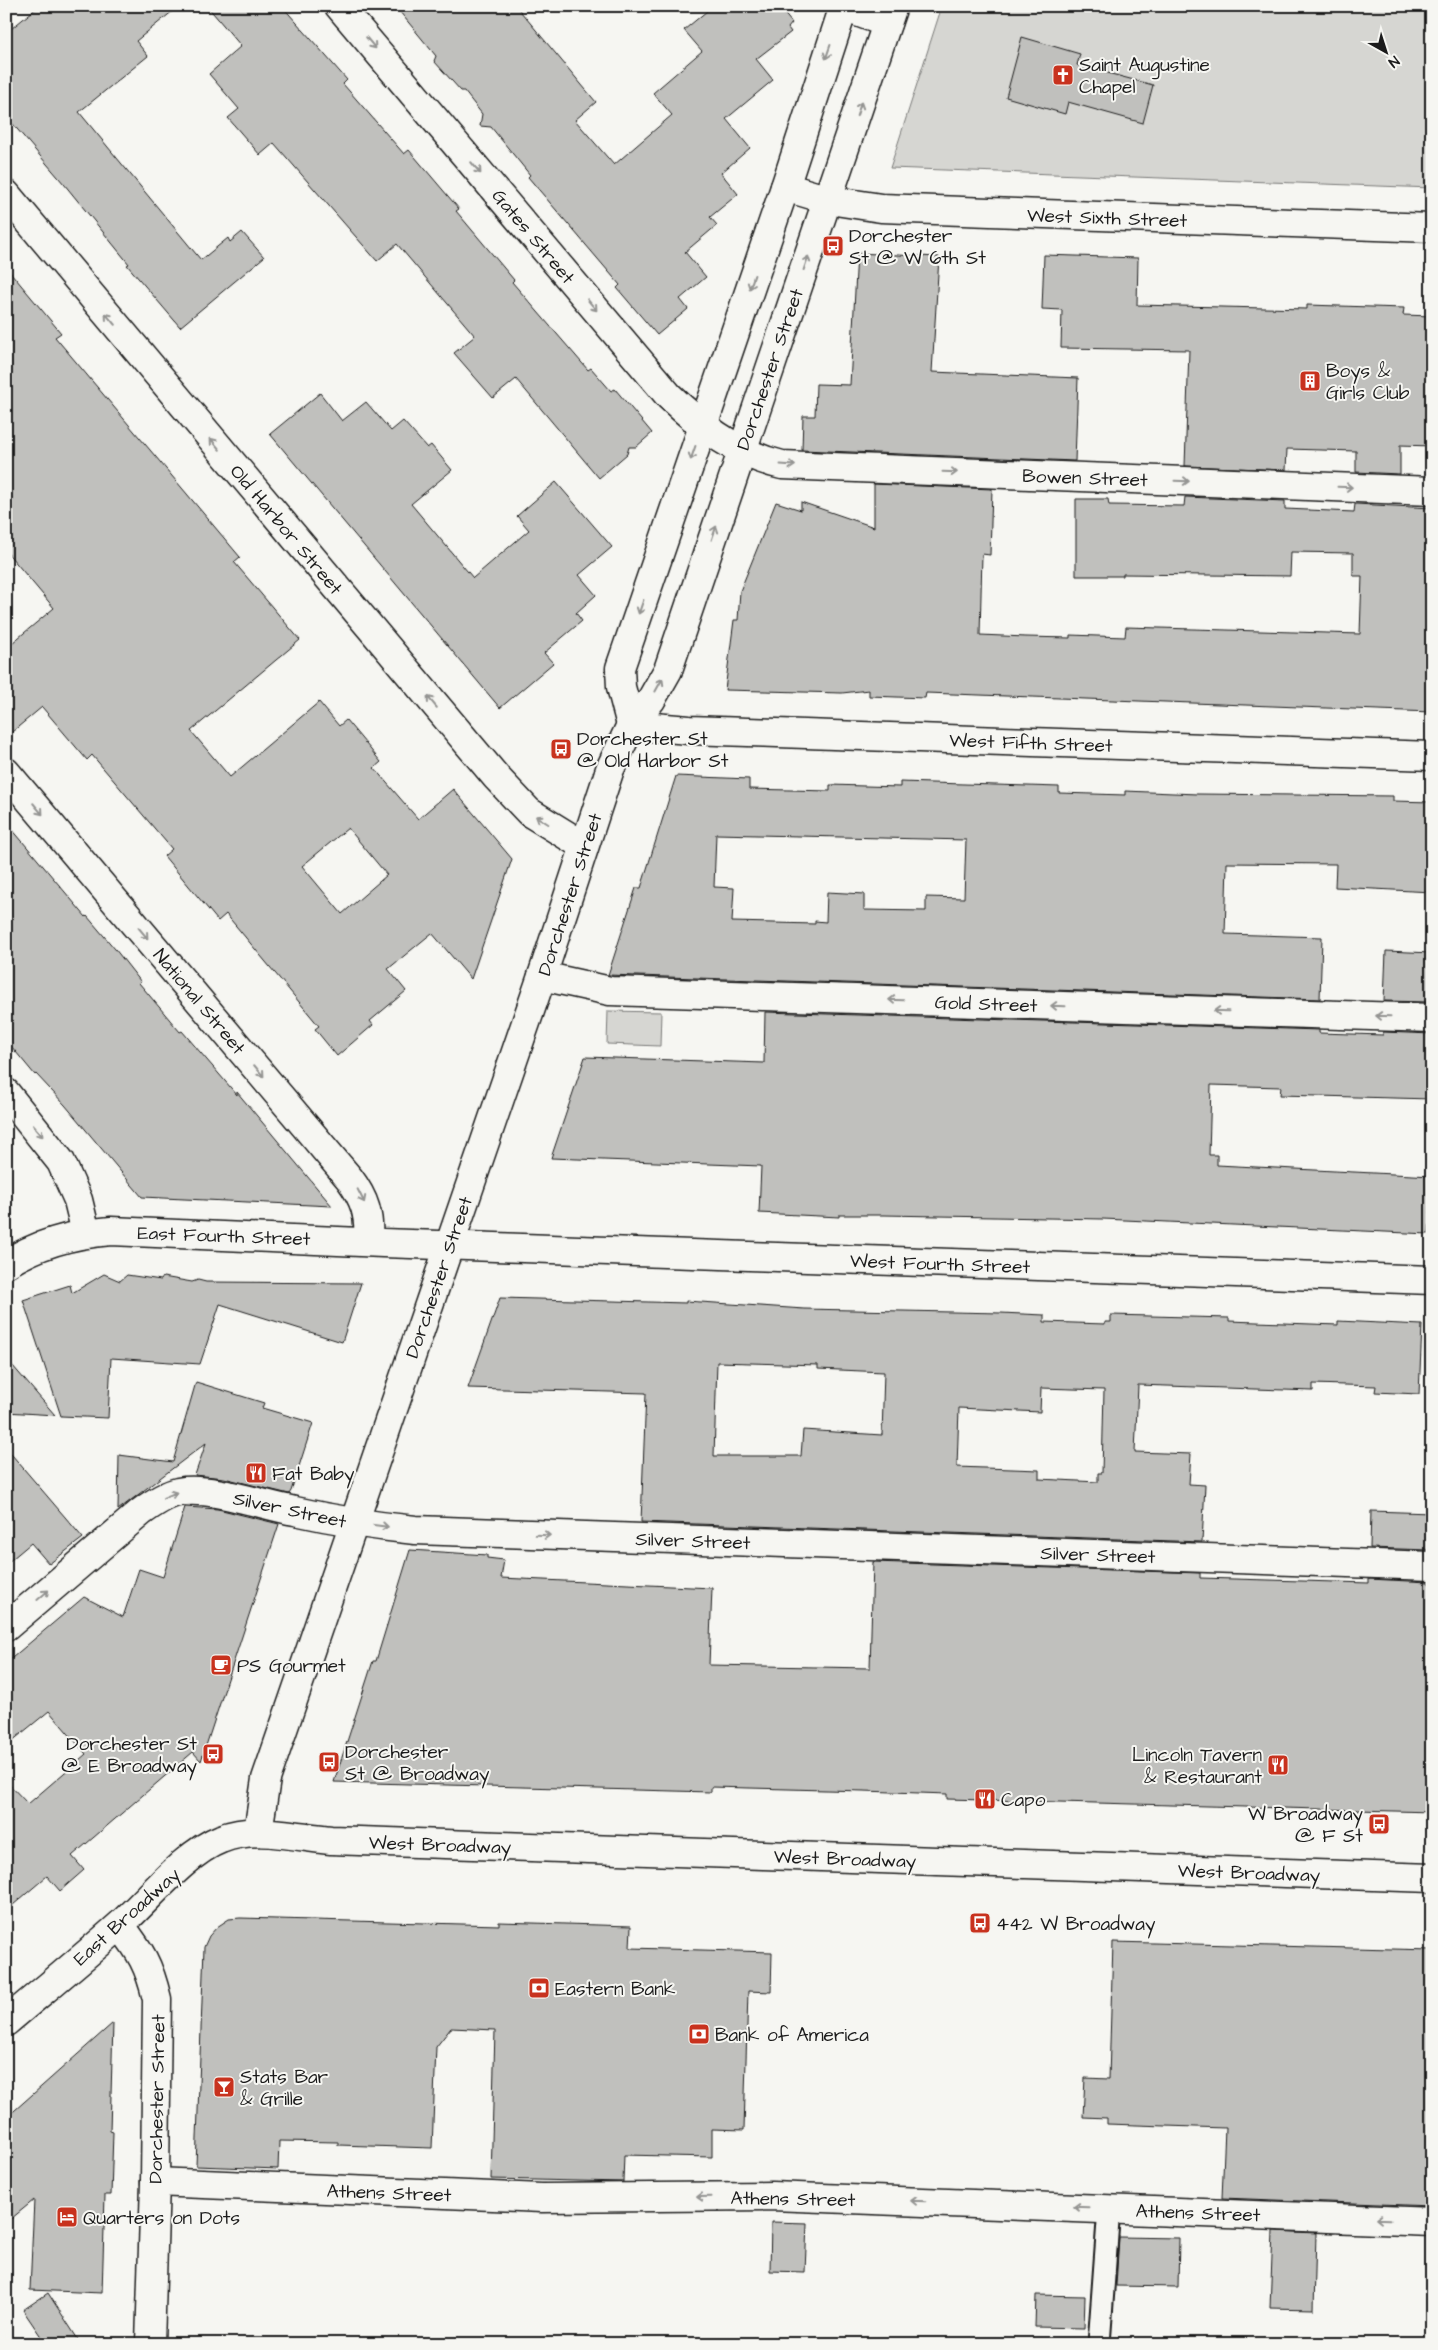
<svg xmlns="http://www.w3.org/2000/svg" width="1438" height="2350" font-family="'Architects Daughter',sans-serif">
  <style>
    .green { fill: #d6d6d2; stroke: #797977 }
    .building { fill: #c0c0bd; stroke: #1c1c1c; fill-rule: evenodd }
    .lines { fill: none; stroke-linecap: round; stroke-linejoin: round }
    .service-casing { stroke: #1c1c1c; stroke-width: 25 }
    .minor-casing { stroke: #1c1c1c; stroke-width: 31 }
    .tertiary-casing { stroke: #1c1c1c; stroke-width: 31 }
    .secondary-casing { stroke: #1c1c1c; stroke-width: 31 }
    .service { stroke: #f6f6f2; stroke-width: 21 }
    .minor { stroke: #f6f6f2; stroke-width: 28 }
    .tertiary { stroke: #f6f6f2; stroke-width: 28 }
    .secondary { stroke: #f6f6f2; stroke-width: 28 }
    .oneway { stroke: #949492 }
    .labels { text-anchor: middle; stroke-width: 4; stroke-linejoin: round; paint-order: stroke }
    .poi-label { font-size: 19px; fill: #1c1c1c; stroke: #f6f6f2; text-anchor: start }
    .street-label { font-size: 19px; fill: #1c1c1c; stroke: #f6f6f2 }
  </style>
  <rect width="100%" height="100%" fill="#f6f6f2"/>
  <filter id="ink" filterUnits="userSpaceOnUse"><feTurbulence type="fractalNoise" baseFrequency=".02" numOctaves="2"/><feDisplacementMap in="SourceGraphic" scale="10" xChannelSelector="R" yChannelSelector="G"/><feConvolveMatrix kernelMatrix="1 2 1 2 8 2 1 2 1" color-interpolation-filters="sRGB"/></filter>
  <g filter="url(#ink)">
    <!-- green -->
    <path class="green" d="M 942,6 L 1432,6 L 1432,188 L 890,168 Z
      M 608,1011 L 661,1012 L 660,1046 L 607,1044 Z"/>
    <!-- building -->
    <path class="building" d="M 39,6 L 179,6 L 136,41 L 148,56 L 79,112 L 201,260 L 228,238 L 230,242 L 242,232 L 264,257 L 180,327 L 127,265 L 129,264 L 64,184 L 6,116 L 6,33 Z
      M 207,6 L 282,6 L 347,80 L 343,84 L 404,154 L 409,150 L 459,209 L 456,211 L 514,280 L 512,282 L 588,370 L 591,368 L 611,391 L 615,389 L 652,433 L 636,447 L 629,447 L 627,454 L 599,478 L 516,379 L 493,398 L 454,353 L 475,336 L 397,244 L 377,261 L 274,143 L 260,155 L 228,118 L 239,109 L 209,74 L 241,46 Z
      M 395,6 L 516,6 L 596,102 L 575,120 L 614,165 L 672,115 L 653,93 L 702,51 L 684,30 L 713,6 L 778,6 L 792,23 L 788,28 L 791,32 L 756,59 L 773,80 L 726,119 L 750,148 L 721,173 L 738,194 L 710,217 L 717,225 L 685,252 L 706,277 L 680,299 L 688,309 L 657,335 L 617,288 L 620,285 L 528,177 L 530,175 L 491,127 L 480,126 L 482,114 L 464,91 L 461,91 L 434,61 L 436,56 Z
      M 1022,37 L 1080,54 L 1077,65 L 1153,85 L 1143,123 L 1068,102 L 1065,114 L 1006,97 Z
      M 857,253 L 939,257 L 932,372 L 1078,378 L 1075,461 L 802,450 L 803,416 L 815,416 L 816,384 L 850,385 Z
      M 1044,255 L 1138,258 L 1137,305 L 1307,309 L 1307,305 L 1404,308 L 1403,315 L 1432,316 L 1432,446 L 1400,445 L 1400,474 L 1356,472 L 1356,451 L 1287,449 L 1286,470 L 1185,466 L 1189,350 L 1061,348 L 1062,310 L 1042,309 Z
      M 6,267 L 61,333 L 55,337 L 240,557 L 234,562 L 300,640 L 191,731 L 230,777 L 319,702 L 339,726 L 346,720 L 381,762 L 374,768 L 418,819 L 453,789 L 512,859 L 471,979 L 432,933 L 388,969 L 406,991 L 370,1021 L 373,1025 L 337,1056 L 315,1029 L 319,1026 L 226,914 L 218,921 L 164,856 L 172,849 L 92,755 L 87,760 L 42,707 L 6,737 L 6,648 L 54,608 L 6,551 ZM 348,828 L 387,875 L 342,914 L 302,866 Z
      M 320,393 L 342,421 L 366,402 L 391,431 L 403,421 L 427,448 L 431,445 L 452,470 L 411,504 L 473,578 L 529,530 L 517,516 L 556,482 L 612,547 L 579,575 L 596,595 L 576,613 L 582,621 L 544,653 L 553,663 L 500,708 L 270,434 Z
      M 874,484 L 992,489 L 990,555 L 982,554 L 980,635 L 1026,637 L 1070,638 L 1070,635 L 1125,637 L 1126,627 L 1360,634 L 1362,576 L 1353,576 L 1353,553 L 1291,552 L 1290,576 L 1123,574 L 1123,576 L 1076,576 L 1076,499 L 1108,499 L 1109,505 L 1184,506 L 1185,497 L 1285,501 L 1285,509 L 1354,512 L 1355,504 L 1432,508 L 1432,712 L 926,693 L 925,698 L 869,696 L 869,690 L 842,693 L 725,690 L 734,620 L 738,620 L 740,591 L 776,502 L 801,510 L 801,502 L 874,527 Z
      M 676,776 L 749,779 L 749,789 L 830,791 L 830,785 L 900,787 L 900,782 L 1059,787 L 1059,793 L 1125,795 L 1125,791 L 1197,794 L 1393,796 L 1393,801 L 1432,802 L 1432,892 L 1335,887 L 1336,864 L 1227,863 L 1225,934 L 1322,937 L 1320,999 L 608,975 L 636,888 L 641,888 ZM 716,834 L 966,840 L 964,898 L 926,897 L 926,911 L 864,910 L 864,894 L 827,892 L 826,922 L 815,921 L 815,924 L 732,922 L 734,888 L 714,887 Z
      M 6,822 L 86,917 L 87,916 L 115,949 L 141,982 L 139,983 L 180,1032 L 182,1031 L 237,1095 L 237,1092 L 332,1206 L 142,1197 L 65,1105 L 36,1074 L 35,1075 L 6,1040 Z
      M 1386,951 L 1432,953 L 1432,1002 L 1384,1001 Z
      M 765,1012 L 1319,1030 L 1319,1033 L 1383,1035 L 1383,1032 L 1432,1034 L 1432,1099 L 1280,1095 L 1281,1087 L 1211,1085 L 1209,1155 L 1217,1155 L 1217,1165 L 1432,1176 L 1429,1234 L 1103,1219 L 884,1215 L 839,1215 L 839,1217 L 759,1213 L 761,1166 L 551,1158 L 585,1057 L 764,1063 Z
      M 104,1274 L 120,1281 L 127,1275 L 161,1280 L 163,1277 L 192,1282 L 198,1280 L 206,1282 L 361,1283 L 342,1342 L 220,1304 L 200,1364 L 111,1358 L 108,1418 L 61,1416 L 23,1300 L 70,1285 L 72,1293 Z
      M 500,1298 L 686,1303 L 686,1301 L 804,1309 L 1001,1313 L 1044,1315 L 1044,1322 L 1105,1324 L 1105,1322 L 1111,1322 L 1111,1315 L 1229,1318 L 1229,1321 L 1338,1325 L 1338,1321 L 1422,1325 L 1419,1394 L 1375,1392 L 1376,1386 L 1313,1384 L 1313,1391 L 1138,1385 L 1135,1452 L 1191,1454 L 1189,1484 L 1205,1485 L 1202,1542 L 641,1522 L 646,1393 L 468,1388 ZM 717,1362 L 818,1365 L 818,1369 L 884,1372 L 882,1435 L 803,1430 L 801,1456 L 714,1456 ZM 1041,1388 L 1104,1390 L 1102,1473 L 1098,1473 L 1098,1482 L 1039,1479 L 1039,1470 L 957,1467 L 959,1408 L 1040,1412 Z
      M 6,1358 L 55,1415 L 6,1412 Z
      M 196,1382 L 264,1403 L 262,1408 L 313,1423 L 291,1491 L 289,1494 L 224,1478 L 195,1475 L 206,1443 L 118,1510 L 119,1455 L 173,1462 Z
      M 6,1448 L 83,1538 L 49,1564 L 31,1543 L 6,1564 Z
      M 185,1507 L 218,1509 L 279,1524 L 201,1761 L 193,1752 L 72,1856 L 84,1870 L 60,1891 L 47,1876 L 6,1911 L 6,1781 L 28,1804 L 86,1754 L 49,1711 L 6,1746 L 6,1663 L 84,1597 L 123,1617 L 139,1569 L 163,1577 Z
      M 1371,1511 L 1431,1513 L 1430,1550 L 1370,1548 Z
      M 410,1550 L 487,1555 L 487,1558 L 504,1560 L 501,1578 L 712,1588 L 709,1665 L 870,1668 L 873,1562 L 1200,1573 L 1200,1578 L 1369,1583 L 1369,1579 L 1429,1582 L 1429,1584 L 1432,1584 L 1432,1812 L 947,1799 L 947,1794 L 864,1791 L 711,1787 L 711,1792 L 334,1782 L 373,1661 L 376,1661 Z
      M 240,1918 L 499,1925 L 499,1922 L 631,1926 L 630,1948 L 772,1952 L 771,1992 L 748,1991 L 744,2130 L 712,2129 L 712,2157 L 624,2155 L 623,2182 L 491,2179 L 495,2030 L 451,2028 L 436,2047 L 432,2148 L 338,2145 L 338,2142 L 279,2141 L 278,2169 L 196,2166 L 204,1947 L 209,1936 L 217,1927 L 229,1919 Z
      M 1113,1942 L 1432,1950 L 1432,2206 L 1222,2198 L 1225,2128 L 1107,2124 L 1107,2118 L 1083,2117 L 1085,2078 L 1109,2079 Z
      M 113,2023 L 110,2131 L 113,2132 L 111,2195 L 105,2195 L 102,2293 L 30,2290 L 34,2200 L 6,2223 L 6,2118 Z
      M 771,2222 L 807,2223 L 805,2272 L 770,2271 Z
      M 1273,2231 L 1316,2233 L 1314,2309 L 1270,2308 Z
      M 1119,2237 L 1179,2238 L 1178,2287 L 1116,2286 Z
      M 48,2293 L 81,2344 L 46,2344 L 23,2310 Z
      M 1036,2295 L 1085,2296 L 1084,2328 L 1035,2327 Z"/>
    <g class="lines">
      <!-- service casing -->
      <g class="service-casing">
        <path id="service" d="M 1099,2344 L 1109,2208"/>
      </g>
      <!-- minor casing -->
      <g class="minor-casing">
        <path id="minor" d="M 339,6 L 669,396 C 701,427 738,455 782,465 L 1432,491
          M 841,6 L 887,23
          M 785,187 L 829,200 L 881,208 L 1432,228
          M 631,725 L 689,730 L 1432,756
          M 6,772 L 349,1178 C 365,1199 370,1216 368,1241
          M 542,976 L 610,991 L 1432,1018
          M 6,1093 L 61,1162 L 78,1200 L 86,1233
          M 6,1264 C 38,1243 73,1234 111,1231 L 383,1243 L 1432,1280
          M 6,1627 L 141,1512 C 152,1504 165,1495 178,1492 C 211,1486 262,1505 295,1511 C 335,1520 375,1526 415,1530 L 1432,1566
          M 155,2182 L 542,2198 L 772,2196 L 1432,2222"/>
      </g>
      <!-- tertiary casing -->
      <g class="tertiary-casing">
        <path id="tertiary" d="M 6,194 L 497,778 L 529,812 L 584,846"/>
      </g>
      <!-- secondary casing -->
      <g class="secondary-casing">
        <path id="secondary" d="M 631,725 L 621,687 L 620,668 L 785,187 L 844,6
          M 258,1832 L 266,1779 L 542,976 L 610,769 L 631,725 L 651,700 L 668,670 L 893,6
          M 120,1925 C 141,1952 149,1965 157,1999 L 155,2182 L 150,2344
          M 6,2022 C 44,1990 83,1958 120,1925 C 148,1900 186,1852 221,1839 C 255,1825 296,1837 331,1840 L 1432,1878"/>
      </g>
      <!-- service -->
      <use href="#service" class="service"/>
      <!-- minor -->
      <use href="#minor" class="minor"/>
      <!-- tertiary -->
      <use href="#tertiary" class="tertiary"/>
      <!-- secondary -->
      <use href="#secondary" class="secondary"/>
    </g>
    <!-- one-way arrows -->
    <defs><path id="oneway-shaft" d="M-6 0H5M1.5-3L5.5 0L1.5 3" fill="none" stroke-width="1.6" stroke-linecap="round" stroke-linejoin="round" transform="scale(1.25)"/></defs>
    <g class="oneway">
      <use href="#oneway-shaft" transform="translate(371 43) rotate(50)"/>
      <use href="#oneway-shaft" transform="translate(828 52) rotate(109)"/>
      <use href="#oneway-shaft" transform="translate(859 109) rotate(-72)"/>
      <use href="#oneway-shaft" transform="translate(476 168) rotate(50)"/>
      <use href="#oneway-shaft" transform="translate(806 263) rotate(-71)"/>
      <use href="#oneway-shaft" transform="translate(752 282) rotate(109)"/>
      <use href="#oneway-shaft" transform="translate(592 305) rotate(50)"/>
      <use href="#oneway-shaft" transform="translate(110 319) rotate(-130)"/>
      <use href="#oneway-shaft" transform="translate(215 444) rotate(-130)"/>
      <use href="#oneway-shaft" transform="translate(693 453) rotate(109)"/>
      <use href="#oneway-shaft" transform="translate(788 465) rotate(4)"/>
      <use href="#oneway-shaft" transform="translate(950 472) rotate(2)"/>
      <use href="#oneway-shaft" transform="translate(1182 481) rotate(2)"/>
      <use href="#oneway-shaft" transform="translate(1345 487) rotate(2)"/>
      <use href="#oneway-shaft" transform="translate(714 533) rotate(-71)"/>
      <use href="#oneway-shaft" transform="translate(641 607) rotate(109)"/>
      <use href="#oneway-shaft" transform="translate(659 685) rotate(-61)"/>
      <use href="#oneway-shaft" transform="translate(432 702) rotate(-130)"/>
      <use href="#oneway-shaft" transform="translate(38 809) rotate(50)"/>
      <use href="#oneway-shaft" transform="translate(542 820) rotate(-148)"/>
      <use href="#oneway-shaft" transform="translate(143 933) rotate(50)"/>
      <use href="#oneway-shaft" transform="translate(896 1000) rotate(-178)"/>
      <use href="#oneway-shaft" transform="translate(1058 1006) rotate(-178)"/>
      <use href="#oneway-shaft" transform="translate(1221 1011) rotate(-178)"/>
      <use href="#oneway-shaft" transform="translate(1383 1016) rotate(-178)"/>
      <use href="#oneway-shaft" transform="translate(259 1071) rotate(50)"/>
      <use href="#oneway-shaft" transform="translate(38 1131) rotate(50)"/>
      <use href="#oneway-shaft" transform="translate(361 1196) rotate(63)"/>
      <use href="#oneway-shaft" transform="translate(170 1495) rotate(-22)"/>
      <use href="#oneway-shaft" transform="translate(381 1526) rotate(7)"/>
      <use href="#oneway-shaft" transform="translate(543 1535) rotate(2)"/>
      <use href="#oneway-shaft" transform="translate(43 1595) rotate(-41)"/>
      <use href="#oneway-shaft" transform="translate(704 2197) rotate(179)"/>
      <use href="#oneway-shaft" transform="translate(918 2201) rotate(-178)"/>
      <use href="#oneway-shaft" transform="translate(1081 2207) rotate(-178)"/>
      <use href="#oneway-shaft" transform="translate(1383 2219) rotate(-178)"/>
    </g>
  </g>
  <!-- icons -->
  <defs>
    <g id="church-square" transform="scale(1.125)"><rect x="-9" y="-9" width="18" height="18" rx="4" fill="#c8321e" stroke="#f6f6f2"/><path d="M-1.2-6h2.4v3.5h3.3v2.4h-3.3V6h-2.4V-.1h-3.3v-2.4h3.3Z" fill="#fff"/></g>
    <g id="bus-square" transform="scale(1.125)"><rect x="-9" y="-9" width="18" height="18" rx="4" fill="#c8321e" stroke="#f6f6f2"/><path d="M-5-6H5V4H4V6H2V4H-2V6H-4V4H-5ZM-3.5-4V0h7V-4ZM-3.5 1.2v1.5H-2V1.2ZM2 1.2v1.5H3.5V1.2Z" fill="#fff"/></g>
    <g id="building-square" transform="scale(1.125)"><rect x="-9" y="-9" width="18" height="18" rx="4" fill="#c8321e" stroke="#f6f6f2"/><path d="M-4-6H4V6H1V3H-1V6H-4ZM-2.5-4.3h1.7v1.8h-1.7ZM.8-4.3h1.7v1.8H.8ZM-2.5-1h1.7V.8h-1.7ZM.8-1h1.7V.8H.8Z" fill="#fff"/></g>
    <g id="restaurant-square" transform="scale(1.125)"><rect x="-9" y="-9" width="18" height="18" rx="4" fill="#c8321e" stroke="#f6f6f2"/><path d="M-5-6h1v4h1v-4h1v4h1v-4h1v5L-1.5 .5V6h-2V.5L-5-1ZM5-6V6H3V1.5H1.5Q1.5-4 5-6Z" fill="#fff"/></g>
    <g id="cafe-square" transform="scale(1.125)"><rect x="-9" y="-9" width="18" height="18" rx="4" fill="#c8321e" stroke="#f6f6f2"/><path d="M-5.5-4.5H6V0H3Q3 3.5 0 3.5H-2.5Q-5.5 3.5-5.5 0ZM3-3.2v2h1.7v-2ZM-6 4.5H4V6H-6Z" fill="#fff"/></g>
    <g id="bank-square" transform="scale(1.125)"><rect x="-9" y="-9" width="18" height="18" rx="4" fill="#c8321e" stroke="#f6f6f2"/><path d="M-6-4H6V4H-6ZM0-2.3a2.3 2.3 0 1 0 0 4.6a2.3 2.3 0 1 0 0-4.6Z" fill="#fff"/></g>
    <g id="bar-square" transform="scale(1.125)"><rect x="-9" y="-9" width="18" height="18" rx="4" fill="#c8321e" stroke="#f6f6f2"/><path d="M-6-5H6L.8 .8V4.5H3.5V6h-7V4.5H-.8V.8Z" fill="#fff"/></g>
    <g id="hotel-square" transform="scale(1.125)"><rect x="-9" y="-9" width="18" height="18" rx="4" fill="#c8321e" stroke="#f6f6f2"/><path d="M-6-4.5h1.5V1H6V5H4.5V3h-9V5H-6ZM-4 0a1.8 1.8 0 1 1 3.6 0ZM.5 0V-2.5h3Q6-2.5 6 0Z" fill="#fff"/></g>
  </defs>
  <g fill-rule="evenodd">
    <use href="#church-square" x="1063" y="75"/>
    <use href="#bus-square" x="833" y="246"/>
    <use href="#building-square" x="1310" y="381"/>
    <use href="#bus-square" x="561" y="749"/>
    <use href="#restaurant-square" x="256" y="1473"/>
    <use href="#cafe-square" x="221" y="1665"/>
    <use href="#bus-square" x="213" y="1754"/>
    <use href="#bus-square" x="329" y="1762"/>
    <use href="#restaurant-square" x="1278" y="1765"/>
    <use href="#restaurant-square" x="985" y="1799"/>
    <use href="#bus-square" x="1379" y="1824"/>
    <use href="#bus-square" x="980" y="1923"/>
    <use href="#bank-square" x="539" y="1988"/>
    <use href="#bank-square" x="699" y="2034"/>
    <use href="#bar-square" x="224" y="2087"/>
    <use href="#hotel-square" x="67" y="2217"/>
  </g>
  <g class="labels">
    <!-- poi labels -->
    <g class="poi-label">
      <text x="1079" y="71">Saint Augustine<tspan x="1079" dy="22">Chapel</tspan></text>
      <text x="849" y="242">Dorchester<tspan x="849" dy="22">St @ W 6th St</tspan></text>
      <text x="1326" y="377">Boys &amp;<tspan x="1326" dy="22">Girls Club</tspan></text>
      <text x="577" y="745">Dorchester St<tspan x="577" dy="22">@ Old Harbor St</tspan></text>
      <text x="272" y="1480">Fat Baby</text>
      <text x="237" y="1672">PS Gourmet</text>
      <text x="197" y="1750" text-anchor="end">Dorchester St<tspan x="197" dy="22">@ E Broadway</tspan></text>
      <text x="345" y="1758">Dorchester<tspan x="345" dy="22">St @ Broadway</tspan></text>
      <text x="1262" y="1761" text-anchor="end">Lincoln Tavern<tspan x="1262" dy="22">&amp; Restaurant</tspan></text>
      <text x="1001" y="1806">Capo</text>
      <text x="1363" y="1820" text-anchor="end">W Broadway<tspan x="1363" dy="22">@ F St</tspan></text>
      <text x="996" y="1930">442 W Broadway</text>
      <text x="555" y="1995">Eastern Bank</text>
      <text x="715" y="2041">Bank of America</text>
      <text x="240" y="2083">Stats Bar<tspan x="240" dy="22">&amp; Grille</tspan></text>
      <text x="83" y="2224">Quarters on Dots</text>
    </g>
    <!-- street labels -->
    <g class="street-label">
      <text transform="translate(1107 217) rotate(2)" y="7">West Sixth Street</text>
      <text transform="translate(534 236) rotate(50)" y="7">Gates Street</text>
      <text transform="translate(769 369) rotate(-71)" y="7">Dorchester Street</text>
      <text transform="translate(1085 477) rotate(2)" y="7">Bowen Street</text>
      <text transform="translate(287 529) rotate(50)" y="7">Old Harbor Street</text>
      <text transform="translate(1031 742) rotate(2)" y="7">West Fifth Street</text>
      <text transform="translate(569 894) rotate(-72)" y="7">Dorchester Street</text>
      <text transform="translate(200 1001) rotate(50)" y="7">National Street</text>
      <text transform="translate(986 1003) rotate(2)" y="7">Gold Street</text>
      <text transform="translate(224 1235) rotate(2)" y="7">East Fourth Street</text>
      <text transform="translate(940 1263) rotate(2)" y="7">West Fourth Street</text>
      <text transform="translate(438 1277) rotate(-71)" y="7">Dorchester Street</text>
      <text transform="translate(290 1509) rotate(12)" y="7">Silver Street</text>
      <text transform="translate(693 1540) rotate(2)" y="7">Silver Street</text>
      <text transform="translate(1098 1554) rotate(2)" y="7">Silver Street</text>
      <text transform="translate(440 1844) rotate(2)" y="7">West Broadway</text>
      <text transform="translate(845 1858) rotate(2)" y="7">West Broadway</text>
      <text transform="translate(1249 1872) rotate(2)" y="7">West Broadway</text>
      <text transform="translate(126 1916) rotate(-42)" y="7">East Broadway</text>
      <text transform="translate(156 2099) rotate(-89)" y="7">Dorchester Street</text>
      <text transform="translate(389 2192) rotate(2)" y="7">Athens Street</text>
      <text transform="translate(793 2198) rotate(1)" y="7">Athens Street</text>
      <text transform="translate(1198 2212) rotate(2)" y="7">Athens Street</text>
    </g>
  </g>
  <!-- margin -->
  <rect width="1438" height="2350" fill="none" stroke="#f6f6f2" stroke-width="25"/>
  <rect x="12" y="12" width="1413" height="2325" fill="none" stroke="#1c1c1c" stroke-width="2" filter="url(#ink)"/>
  <!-- north arrow -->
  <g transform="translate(1386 52) rotate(141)" stroke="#f6f6f2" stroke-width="4" paint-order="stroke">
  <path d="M0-4L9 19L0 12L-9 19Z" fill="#1c1c1c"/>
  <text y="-8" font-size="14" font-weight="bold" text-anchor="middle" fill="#1c1c1c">N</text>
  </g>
</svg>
